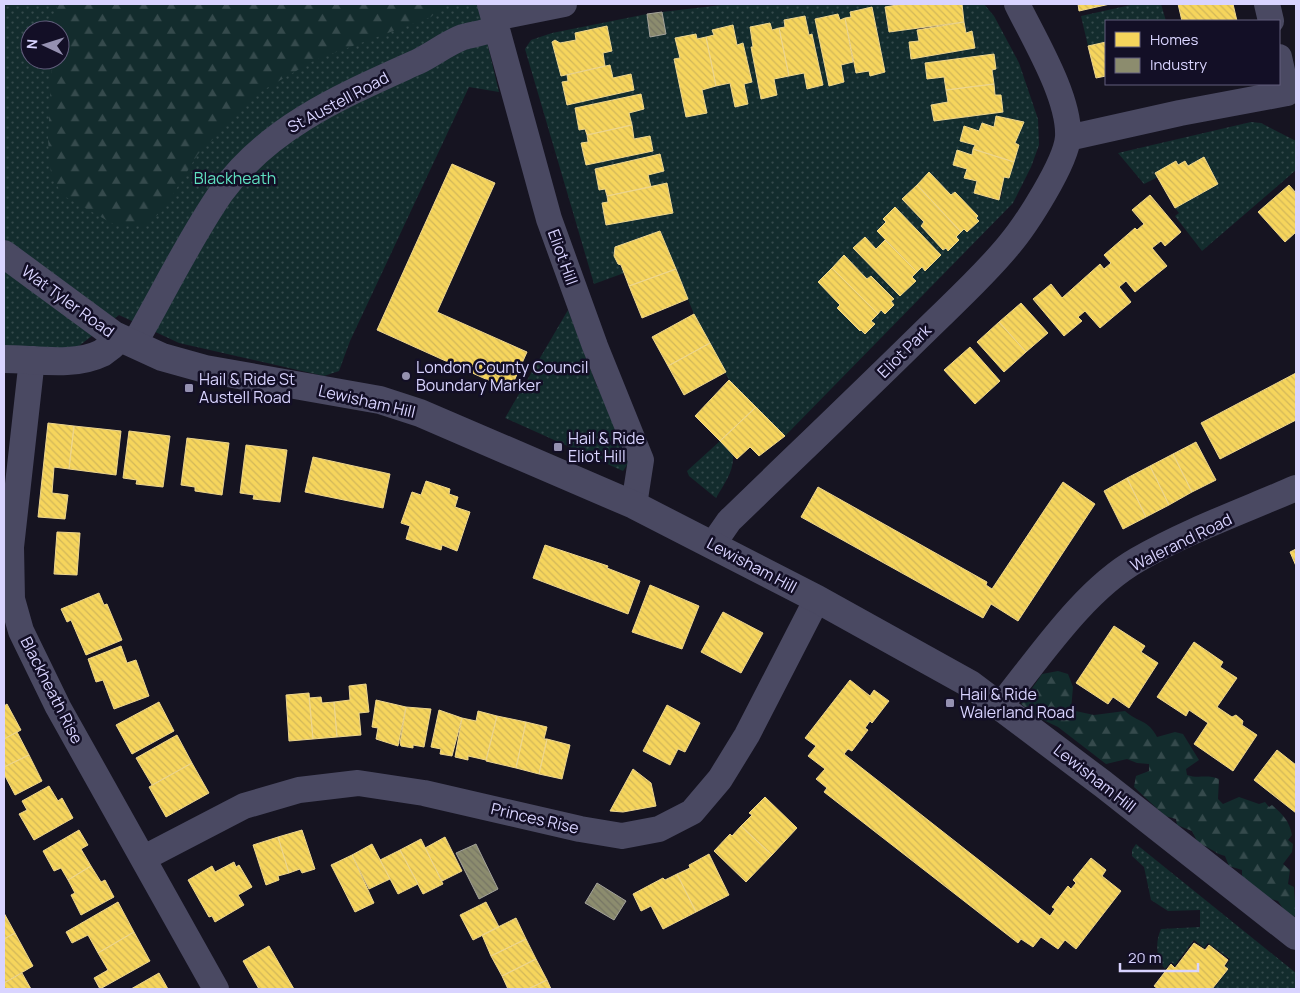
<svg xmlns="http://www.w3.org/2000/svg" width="1300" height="993" font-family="Manrope,sans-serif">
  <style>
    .green { fill: url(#green-dots); fill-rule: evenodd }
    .forest { fill: url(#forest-firs) }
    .homes { fill: url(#homes-back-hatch); stroke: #edd58d }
    .industry { fill: url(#industry-back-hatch); stroke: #a3a29a }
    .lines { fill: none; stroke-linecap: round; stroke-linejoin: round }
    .minor { stroke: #4a4962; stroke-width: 26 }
    .tertiary { stroke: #4a4962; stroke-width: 28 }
    .poi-dot { fill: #9591b1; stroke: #130f26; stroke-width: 2 }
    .labels { text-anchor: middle; stroke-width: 5; stroke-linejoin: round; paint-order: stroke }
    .street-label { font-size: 16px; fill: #d9d4ff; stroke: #130f26 }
    .park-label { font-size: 16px; fill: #5fe0c0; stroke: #130f26 }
    .poi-label { font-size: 16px; fill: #d9d4ff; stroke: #130f26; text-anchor: start }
  </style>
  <defs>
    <pattern id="green-dots" width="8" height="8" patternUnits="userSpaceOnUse" patternTransform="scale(1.25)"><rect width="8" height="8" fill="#132c2d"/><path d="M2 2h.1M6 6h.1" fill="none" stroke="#354a4c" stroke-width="1.8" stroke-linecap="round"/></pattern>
    <pattern id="forest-firs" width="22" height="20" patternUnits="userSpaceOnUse" patternTransform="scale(1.25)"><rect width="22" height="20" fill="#132c2d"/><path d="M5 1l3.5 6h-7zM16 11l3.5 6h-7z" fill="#354a4c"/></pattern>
    <pattern id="homes-back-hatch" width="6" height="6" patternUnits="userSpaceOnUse" patternTransform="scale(1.25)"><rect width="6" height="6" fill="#f6d55c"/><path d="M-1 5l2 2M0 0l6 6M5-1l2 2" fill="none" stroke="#d2b759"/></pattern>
    <pattern id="industry-back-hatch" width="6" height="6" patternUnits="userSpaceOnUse" patternTransform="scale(1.25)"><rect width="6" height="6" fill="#8c8c6e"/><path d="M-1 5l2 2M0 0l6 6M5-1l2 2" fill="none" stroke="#767564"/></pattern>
  </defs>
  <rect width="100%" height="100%" fill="#161421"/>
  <!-- green -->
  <path class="green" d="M 4,4 L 478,4 L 499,92 L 469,87 L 350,341 L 339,371 L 324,376 L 179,343 L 119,315 L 75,349 L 4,347 ZM 30,30 L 60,30 L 60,60 L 30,60 Z
    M 730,4 L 903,4 L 885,7 L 889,32 L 917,28 L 919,41 L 909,42 L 912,59 L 975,48 L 972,32 L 966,33 L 962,4 L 984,4 L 994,16 L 1019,63 L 1038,119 L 1039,145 L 1031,167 L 1013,203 L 785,436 L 729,380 L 694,314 L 660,231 L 615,247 L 614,256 L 624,273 L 594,284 L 525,49 L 531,40 L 552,33 L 647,14 L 650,37 L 665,34 L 662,12 ZM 872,7 L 885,72 L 871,75 L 869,71 L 856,73 L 853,62 L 841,65 L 844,82 L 829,86 L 815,19 L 838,14 L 840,20 L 851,17 L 850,12 ZM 804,16 L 809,35 L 812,34 L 823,85 L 807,89 L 804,73 L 774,79 L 777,95 L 762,98 L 751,47 L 753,47 L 750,27 L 770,23 L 772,30 L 785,27 L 784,20 ZM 733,25 L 737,45 L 743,43 L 752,82 L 744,84 L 748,104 L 735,106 L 730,83 L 702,90 L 706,113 L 686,117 L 674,59 L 680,58 L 675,39 L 697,39 L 714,35 L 713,29 ZM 607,26 L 612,51 L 603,53 L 605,66 L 610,65 L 613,78 L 631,74 L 634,90 L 567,104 L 562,83 L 568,81 L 567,75 L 561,76 L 552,42 L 555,40 L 560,43 L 576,40 L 575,33 ZM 994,54 L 996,69 L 992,70 L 995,95 L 1001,95 L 1003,112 L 934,121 L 931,105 L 948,102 L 944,77 L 928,79 L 925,63 ZM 641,94 L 644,109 L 629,113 L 634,139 L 650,136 L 653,151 L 586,165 L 581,144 L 588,142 L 585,129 L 579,130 L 575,108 ZM 997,116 L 1017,122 L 1021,120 L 1024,125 L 1020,127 L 1015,143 L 1019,145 L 1009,178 L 1004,177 L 1001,198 L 996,200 L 974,193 L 977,181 L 965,178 L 967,169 L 953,165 L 957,150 L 972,155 L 975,145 L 960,141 L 964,126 L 979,131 L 982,124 L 994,127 ZM 660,155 L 664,171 L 648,175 L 651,187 L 667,184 L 673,212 L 606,225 L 602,204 L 608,202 L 605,189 L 599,190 L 595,169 ZM 929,173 L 951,195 L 955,193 L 978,216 L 976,218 L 979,221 L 968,232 L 964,229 L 943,249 L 921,226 L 924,222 L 902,199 ZM 895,208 L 941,255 L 926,271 L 922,267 L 912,277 L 916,281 L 900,296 L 853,248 L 865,237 L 876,249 L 885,240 L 877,231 L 886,222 L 883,219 ZM 844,256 L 867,279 L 871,276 L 894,299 L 891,301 L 894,305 L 885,314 L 881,310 L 871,321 L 874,324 L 860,331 L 837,308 L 840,305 L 818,282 Z
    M 1135,4 L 1161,4 L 1166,21 L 1106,21 L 1106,42 L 1088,46 L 1081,16 Z
    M 1251,122 L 1261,123 L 1296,141 L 1296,170 L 1202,251 L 1175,216 L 1179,213 L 1175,208 L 1218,184 L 1204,157 L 1188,166 L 1185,161 L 1178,165 L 1175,162 L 1156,173 L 1158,177 L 1144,184 L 1118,153 Z
    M 568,310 L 596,384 L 629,452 L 629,462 L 623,471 L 505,418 Z
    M 720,441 L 733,455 C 734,472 724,484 716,498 L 689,476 L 687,471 Z
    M 1136,844 L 1296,973 L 1296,989 L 1213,989 L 1229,969 L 1226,966 L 1230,959 L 1208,943 L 1204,948 L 1194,940 L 1175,965 L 1171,962 L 1165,969 C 1156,958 1155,942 1161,929 L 1200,927 L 1200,910 L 1168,911 L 1151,900 L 1144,867 L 1132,856 L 1132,850 Z"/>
  <!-- forest -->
  <path class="forest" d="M 57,4 L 444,4 L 431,17 L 315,60 L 260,92 L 198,154 L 162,212 L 144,224 L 115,225 L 62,195 L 51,173 L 48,140 L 52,60 L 60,60 L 60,30 L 54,30 Z
    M 1058,671 L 1068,674 L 1073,687 L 1071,710 L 1094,715 L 1125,711 C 1138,723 1148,719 1157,737 L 1175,732 L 1183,734 L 1199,760 L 1186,769 L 1187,775 C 1198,779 1207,774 1219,779 L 1218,799 L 1223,804 L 1239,797 L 1259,804 L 1265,802 L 1269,807 L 1272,805 C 1283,815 1289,820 1292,835 L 1288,840 L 1293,844 L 1292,852 L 1283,864 L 1290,870 L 1288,884 L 1294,887 L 1296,917 L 1286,913 L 1278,901 L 1264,897 L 1242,883 L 1242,870 L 1229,866 L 1225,856 C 1214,853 1208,846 1198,843 L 1192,831 L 1177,825 L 1176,819 L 1165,816 L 1134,787 L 1136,776 L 1149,771 L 1149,764 L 1137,763 L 1127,759 L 1106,764 L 1058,727 L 1039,718 L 1021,704 L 1042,674 Z"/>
  <!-- homes -->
  <path class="homes" d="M 903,4 L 962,4 L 964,22 L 889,32 L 885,7 Z
    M 1078,4 L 1110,4 L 1079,11 Z
    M 1178,4 L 1233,4 L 1237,21 L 1182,21 Z
    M 872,7 L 885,72 L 870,76 L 869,71 L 856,73 L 845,18 L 851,17 L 850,12 Z
    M 838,14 L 840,20 L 845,18 L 853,62 L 841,65 L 844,82 L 829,86 L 815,19 Z
    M 805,16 L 809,35 L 812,34 L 823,85 L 807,89 L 804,73 L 789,76 L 779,28 L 785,27 L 784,20 Z
    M 964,22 L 966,33 L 972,31 L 975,48 L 911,59 L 909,42 L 919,41 L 917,30 Z
    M 770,23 L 772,30 L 779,28 L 789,76 L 774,79 L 777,95 L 761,99 L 751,47 L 753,47 L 750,27 Z
    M 733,25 L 737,45 L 743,43 L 752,82 L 744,84 L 748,104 L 735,107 L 730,83 L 716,86 L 706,37 L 714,35 L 712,30 Z
    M 607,26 L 612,51 L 603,53 L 605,66 L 561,76 L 552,42 L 555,40 L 560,43 L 576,40 L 575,33 Z
    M 696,34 L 697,39 L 706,37 L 716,86 L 702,90 L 707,113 L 686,117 L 674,59 L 680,58 L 675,38 Z
    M 1106,42 L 1106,76 L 1096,78 L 1088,46 Z
    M 994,54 L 996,69 L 992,70 L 994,84 L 946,90 L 944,77 L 927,79 L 925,63 Z
    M 610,65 L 613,78 L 631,74 L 634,90 L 567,105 L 562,82 L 568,81 L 567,75 Z
    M 994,84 L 995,95 L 1001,95 L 1003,112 L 934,121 L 931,105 L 948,102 L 946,90 Z
    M 641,94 L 644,109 L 629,113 L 632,125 L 587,135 L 585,129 L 579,130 L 575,108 Z
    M 996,116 L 1024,122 L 1015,143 L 1019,145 L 1014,162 L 973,149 L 975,145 L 960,141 L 964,126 L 979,131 L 982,123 L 994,127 Z
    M 632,125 L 634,139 L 650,136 L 653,151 L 586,165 L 581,143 L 588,142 L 587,135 Z
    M 973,149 L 1014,162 L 1009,178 L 1004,177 L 999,200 L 974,193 L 977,181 L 964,178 L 967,169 L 953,165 L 957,150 L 972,155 Z
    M 660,154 L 664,171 L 648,175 L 651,187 L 607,196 L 605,189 L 599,190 L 595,169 Z
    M 1204,157 L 1218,184 L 1175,208 L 1155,173 L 1176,161 L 1178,165 L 1185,161 L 1188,166 Z
    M 452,164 L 495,183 L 437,312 L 527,352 L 510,390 L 377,330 Z
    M 929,172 L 951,195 L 955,192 L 978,216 L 976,218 L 979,221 L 967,232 L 964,229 L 961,232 L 917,185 Z
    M 667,183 L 673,213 L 606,225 L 602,203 L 608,202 L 607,196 Z
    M 917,185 L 961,232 L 956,237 L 959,240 L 948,251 L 946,248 L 943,250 L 921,226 L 924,222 L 902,199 Z
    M 1289,185 L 1296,193 L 1296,232 L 1285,242 L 1258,212 Z
    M 1150,195 L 1181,232 L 1165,246 L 1161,241 L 1152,248 L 1167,266 L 1135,292 L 1126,281 L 1119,287 L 1131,302 L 1100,328 L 1085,311 L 1078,317 L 1082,321 L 1064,336 L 1033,299 L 1051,284 L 1062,298 L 1100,264 L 1104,269 L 1111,263 L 1104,255 L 1135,228 L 1137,230 L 1144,224 L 1132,210 Z
    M 895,207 L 941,255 L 925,271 L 922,267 L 917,272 L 877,231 L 886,222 L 883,219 Z
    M 660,231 L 676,269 L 629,286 L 621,265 L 618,264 L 614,256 L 615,247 Z
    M 865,237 L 876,249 L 885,240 L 917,272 L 912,277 L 916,281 L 900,296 L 853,248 Z
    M 844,255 L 867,279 L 871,276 L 894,299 L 891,301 L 894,305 L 885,314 L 881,310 L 878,314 L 832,268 Z
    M 832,268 L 878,314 L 871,321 L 875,324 L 865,334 L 861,330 L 860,331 L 837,308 L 840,305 L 818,282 Z
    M 676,269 L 688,299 L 642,318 L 629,286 Z
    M 1021,303 L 1048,333 L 1026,352 L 999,322 Z
    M 694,314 L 710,343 L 668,366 L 652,337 Z
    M 999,322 L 1026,352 L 1004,372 L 977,342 Z
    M 710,343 L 726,372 L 684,395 L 668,366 Z
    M 970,347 L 1000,381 L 975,404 L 944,370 Z
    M 1296,373 L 1296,420 L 1220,459 L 1201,423 Z
    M 729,380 L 756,407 L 720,441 L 695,416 Z
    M 756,407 L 785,436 L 759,456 L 750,447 L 737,459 L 720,441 Z
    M 48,423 L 74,426 L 69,469 L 54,467 L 52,493 L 68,495 L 65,519 L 38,517 Z
    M 74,426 L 121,431 L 116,475 L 69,469 Z
    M 129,431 L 170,436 L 163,487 L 136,484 L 137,480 L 123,478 Z
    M 187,438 L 229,443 L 222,495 L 195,491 L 195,487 L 181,485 Z
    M 1196,442 L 1216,480 L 1192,492 L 1173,454 Z
    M 246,445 L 287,450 L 280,502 L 253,499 L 254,495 L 240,493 Z
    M 1173,454 L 1192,492 L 1169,505 L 1150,466 Z
    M 313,457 L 390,474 L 383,508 L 305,492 Z
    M 1150,466 L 1169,505 L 1146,517 L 1127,478 Z
    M 1127,478 L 1146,517 L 1123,529 L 1104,491 Z
    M 426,481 L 450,489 L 449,494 L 458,497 L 455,507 L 470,512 L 457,551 L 442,545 L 441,550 L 406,539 L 410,526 L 401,523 L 412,492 L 421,495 Z
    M 1063,482 L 1095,504 L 1018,621 L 991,604 L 983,618 L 801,517 L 818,487 L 987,582 L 986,585 L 992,589 Z
    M 57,532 L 80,533 L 77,575 L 54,574 Z
    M 545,545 L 608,566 L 607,568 L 640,581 L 628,614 L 533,578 Z
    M 1296,549 L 1296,566 L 1290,552 Z
    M 650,585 L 699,606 L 682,649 L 632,632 Z
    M 99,593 L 104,605 L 107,604 L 122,640 L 86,655 L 71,620 L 67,622 L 61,609 Z
    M 723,612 L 763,633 L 741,673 L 701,652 Z
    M 1114,626 L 1145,646 L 1141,652 L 1158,663 L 1129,708 L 1113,697 L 1108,704 L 1076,683 Z
    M 1194,642 L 1223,662 L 1220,667 L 1237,678 L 1217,707 L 1232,717 L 1236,715 L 1243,721 L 1242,725 L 1257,735 L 1233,771 L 1194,744 L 1208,723 L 1189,710 L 1186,716 L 1157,697 Z
    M 121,646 L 127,663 L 136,660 L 149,696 L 114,709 L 103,680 L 96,682 L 88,659 Z
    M 850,680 L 870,696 L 874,690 L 889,701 L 872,723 L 870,721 L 865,728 L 868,730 L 852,751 L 848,749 L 844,754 L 1050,916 L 1055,909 L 1052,907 L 1068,886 L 1071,889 L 1076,883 L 1073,880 L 1091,858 L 1106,870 L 1102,876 L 1121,891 L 1076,949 L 1065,940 L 1058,949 L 1041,937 L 1033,947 L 1021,939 L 1018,943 L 824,792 L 827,788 L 816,779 L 825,769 L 808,756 L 816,746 L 805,738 Z
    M 366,684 L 369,712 L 359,713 L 361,735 L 337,737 L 334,702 L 350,700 L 349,686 Z
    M 309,693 L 313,739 L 289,741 L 286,695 Z
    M 321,697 L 322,703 L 334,702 L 337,737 L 313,739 L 309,698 Z
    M 376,700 L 406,707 L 398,746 L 376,739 L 378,728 L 372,727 Z
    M 159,702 L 174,731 L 132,754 L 116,725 Z
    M 7,704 L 21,730 L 4,739 L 4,706 Z
    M 667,705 L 700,723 L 685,752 L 678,749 L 670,765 L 643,751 Z
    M 406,707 L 431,709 L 424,747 L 413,745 L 413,748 L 401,746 L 400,743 Z
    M 439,710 L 462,718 L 452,756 L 440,754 L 441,749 L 431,747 Z
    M 478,711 L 497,716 L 486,760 L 468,756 L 468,760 L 455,757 L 462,718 L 476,721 Z
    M 497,716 L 526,722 L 516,768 L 486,761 Z
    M 526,722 L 547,727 L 544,739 L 547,739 L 539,774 L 516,768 Z
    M 17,732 L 29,755 L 4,767 L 4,739 Z
    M 177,735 L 192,763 L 152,785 L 136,758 Z
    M 547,739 L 570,745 L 562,779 L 539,774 Z
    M 1277,750 L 1296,765 L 1296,813 L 1254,780 Z
    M 29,755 L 42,781 L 15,795 L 4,774 L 4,767 Z
    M 192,763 L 209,793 L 166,817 L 149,787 Z
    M 633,769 L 651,783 L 656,806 L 623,812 L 610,811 Z
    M 49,786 L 58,801 L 62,798 L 73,818 L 34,840 L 19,814 L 27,810 L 22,801 Z
    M 765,797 L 797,828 L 772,855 L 741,826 L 752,815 L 749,813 Z
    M 741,826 L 772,855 L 746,882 L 714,851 L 730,834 L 732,836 Z
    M 79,830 L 88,845 L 81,849 L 91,866 L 68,880 L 61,868 L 54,871 L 43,851 Z
    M 302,830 L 315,869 L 302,873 L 300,869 L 289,873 L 278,837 Z
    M 278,837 L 289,873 L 278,876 L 279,880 L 266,885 L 253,845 Z
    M 445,837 L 462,871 L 442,881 L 425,848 Z
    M 421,839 L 443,884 L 423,894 L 400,850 Z
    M 372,844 L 390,879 L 369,889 L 352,855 Z
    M 400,850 L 418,884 L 398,894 L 380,860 Z
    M 709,854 L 729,895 L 696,912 L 677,874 L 690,868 L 689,865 Z
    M 352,855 L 374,903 L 355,912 L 331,865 Z
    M 234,862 L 236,867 L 239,865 L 252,887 L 238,895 L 244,905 L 215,922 L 212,916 L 209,917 L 188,880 L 212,866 L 215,872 Z
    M 91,866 L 101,882 L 105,880 L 114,897 L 81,915 L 71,895 L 75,893 L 68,880 Z
    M 677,874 L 696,912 L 663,929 L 651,906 L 641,911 L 633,894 L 663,878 L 665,880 Z
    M 118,902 L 134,932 L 98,953 L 88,935 L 72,943 L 66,932 Z
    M 486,902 L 499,927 L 473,940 L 460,915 Z
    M 4,913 L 15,933 L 4,939 Z
    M 516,918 L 526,939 L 491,956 L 482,935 Z
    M 134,932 L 150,961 L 100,989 L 94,978 L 108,970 L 98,953 Z
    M 15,933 L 33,966 L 4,983 L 4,939 Z
    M 526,939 L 536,959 L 502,976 L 491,956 Z
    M 1194,943 L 1205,950 L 1209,945 L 1228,960 L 1224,966 L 1228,969 L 1212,989 L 1158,989 L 1154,986 L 1171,964 L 1175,968 Z
    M 269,946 L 294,989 L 259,989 L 243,961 Z
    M 536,959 L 547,980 L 528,989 L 508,989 L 502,976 Z
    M 22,973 L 31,989 L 4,989 L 4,983 Z
    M 159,973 L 168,989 L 131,989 Z
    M 547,980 L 551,989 L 528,989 Z"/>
  <!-- industry -->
  <path class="industry" d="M 662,12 L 666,34 L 650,37 L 647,14 Z
    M 476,844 L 498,889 L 479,899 L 456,853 Z
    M 597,883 L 626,901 L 614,920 L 585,903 Z"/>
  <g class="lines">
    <!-- minor -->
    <path class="minor" d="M 490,4 L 549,219 L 595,346 L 641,460 L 634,505
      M 1267,4 L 1271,21
      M 494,18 L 564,4
      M 1279,57 L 1287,93
      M 1068,138 L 1180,113 L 1287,93
      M 134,344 C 163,294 188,241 221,193 C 269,126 344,95 417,62 C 432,55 447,43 463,37 C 474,34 485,33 496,28
      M 32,359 L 11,547 L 12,599 L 21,631 L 58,707 L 216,989
      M 713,544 L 729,521 C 792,460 856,399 919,337 C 949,307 982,278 1009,245 C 1026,225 1066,163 1068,137 C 1070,98 1034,39 1017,4
      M 1000,706 C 1039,658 1083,591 1137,560 C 1187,531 1243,511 1296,488
      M 144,858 L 244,806 L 299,790 L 358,783 L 424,793 L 580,829 L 622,836 L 659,829 L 692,812 L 720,779 L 747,735 L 817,599"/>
    <!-- tertiary -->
    <path class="tertiary" d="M 4,254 L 114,335 L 162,357 L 205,369 L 380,400 L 420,413 L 634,505 L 817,599 L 970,684 L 1103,784 L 1296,936
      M 4,359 C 34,359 74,367 102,353 C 108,349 115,343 120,338"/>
  </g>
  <!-- markers -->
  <g class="poi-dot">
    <circle cx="406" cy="376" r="5"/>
    <rect x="184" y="383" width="10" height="10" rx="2.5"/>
    <rect x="553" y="442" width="10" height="10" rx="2.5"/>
    <rect x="945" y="698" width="10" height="10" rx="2.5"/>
  </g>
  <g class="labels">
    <!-- street labels -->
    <g class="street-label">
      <text transform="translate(338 102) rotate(-28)" y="6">St Austell Road</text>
      <text transform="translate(563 257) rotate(70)" y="6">Eliot Hill</text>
      <text transform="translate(68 301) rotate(36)" y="6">Wat Tyler Road</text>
      <text transform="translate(904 351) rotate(-45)" y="6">Eliot Park</text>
      <text transform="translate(367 401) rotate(13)" y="6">Lewisham Hill</text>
      <text transform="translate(1181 542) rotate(-26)" y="6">Walerand Road</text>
      <text transform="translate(752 565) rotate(28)" y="6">Lewisham Hill</text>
      <text transform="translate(52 690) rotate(63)" y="6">Blackheath Rise</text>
      <text transform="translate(1095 778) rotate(38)" y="6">Lewisham Hill</text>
      <text transform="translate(535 818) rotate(13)" y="6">Princes Rise</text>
    </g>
    <!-- park labels -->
    <g class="park-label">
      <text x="235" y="184">Blackheath</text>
    </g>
    <!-- poi labels -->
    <g class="poi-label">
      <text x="416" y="373">London County Council<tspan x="416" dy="18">Boundary Marker</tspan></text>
      <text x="199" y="385">Hail &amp; Ride St<tspan x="199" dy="18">Austell Road</tspan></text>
      <text x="568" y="444">Hail &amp; Ride<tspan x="568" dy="18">Eliot Hill</tspan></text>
      <text x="960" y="700">Hail &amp; Ride<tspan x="960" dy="18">Walerland Road</tspan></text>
    </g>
  </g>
  <!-- border -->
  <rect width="1300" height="993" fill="none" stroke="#d9d4ff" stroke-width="10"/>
  <!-- legend -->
  <rect x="1105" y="20" width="175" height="65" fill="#130f26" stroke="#625e7d"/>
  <rect x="1115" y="32" width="25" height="15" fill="#f6d55c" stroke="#625e7d"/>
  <text x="1150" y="45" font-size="15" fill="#d9d4ff">Homes</text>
  <rect x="1115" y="58" width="25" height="15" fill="#8c8c6e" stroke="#625e7d"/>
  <text x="1150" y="70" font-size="15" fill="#d9d4ff">Industry</text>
  <!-- north arrow -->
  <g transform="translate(45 45) rotate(274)"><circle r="24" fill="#130f26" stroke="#625e7d"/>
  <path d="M0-4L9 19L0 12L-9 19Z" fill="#9591b1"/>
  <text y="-8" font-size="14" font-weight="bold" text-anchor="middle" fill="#d9d4ff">N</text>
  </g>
  <!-- scale -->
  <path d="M1120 963v8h78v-8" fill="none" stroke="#d9d4ff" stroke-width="2.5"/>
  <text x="1128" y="963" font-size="15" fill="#d9d4ff" stroke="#130f26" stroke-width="4" paint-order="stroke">20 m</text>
</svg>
